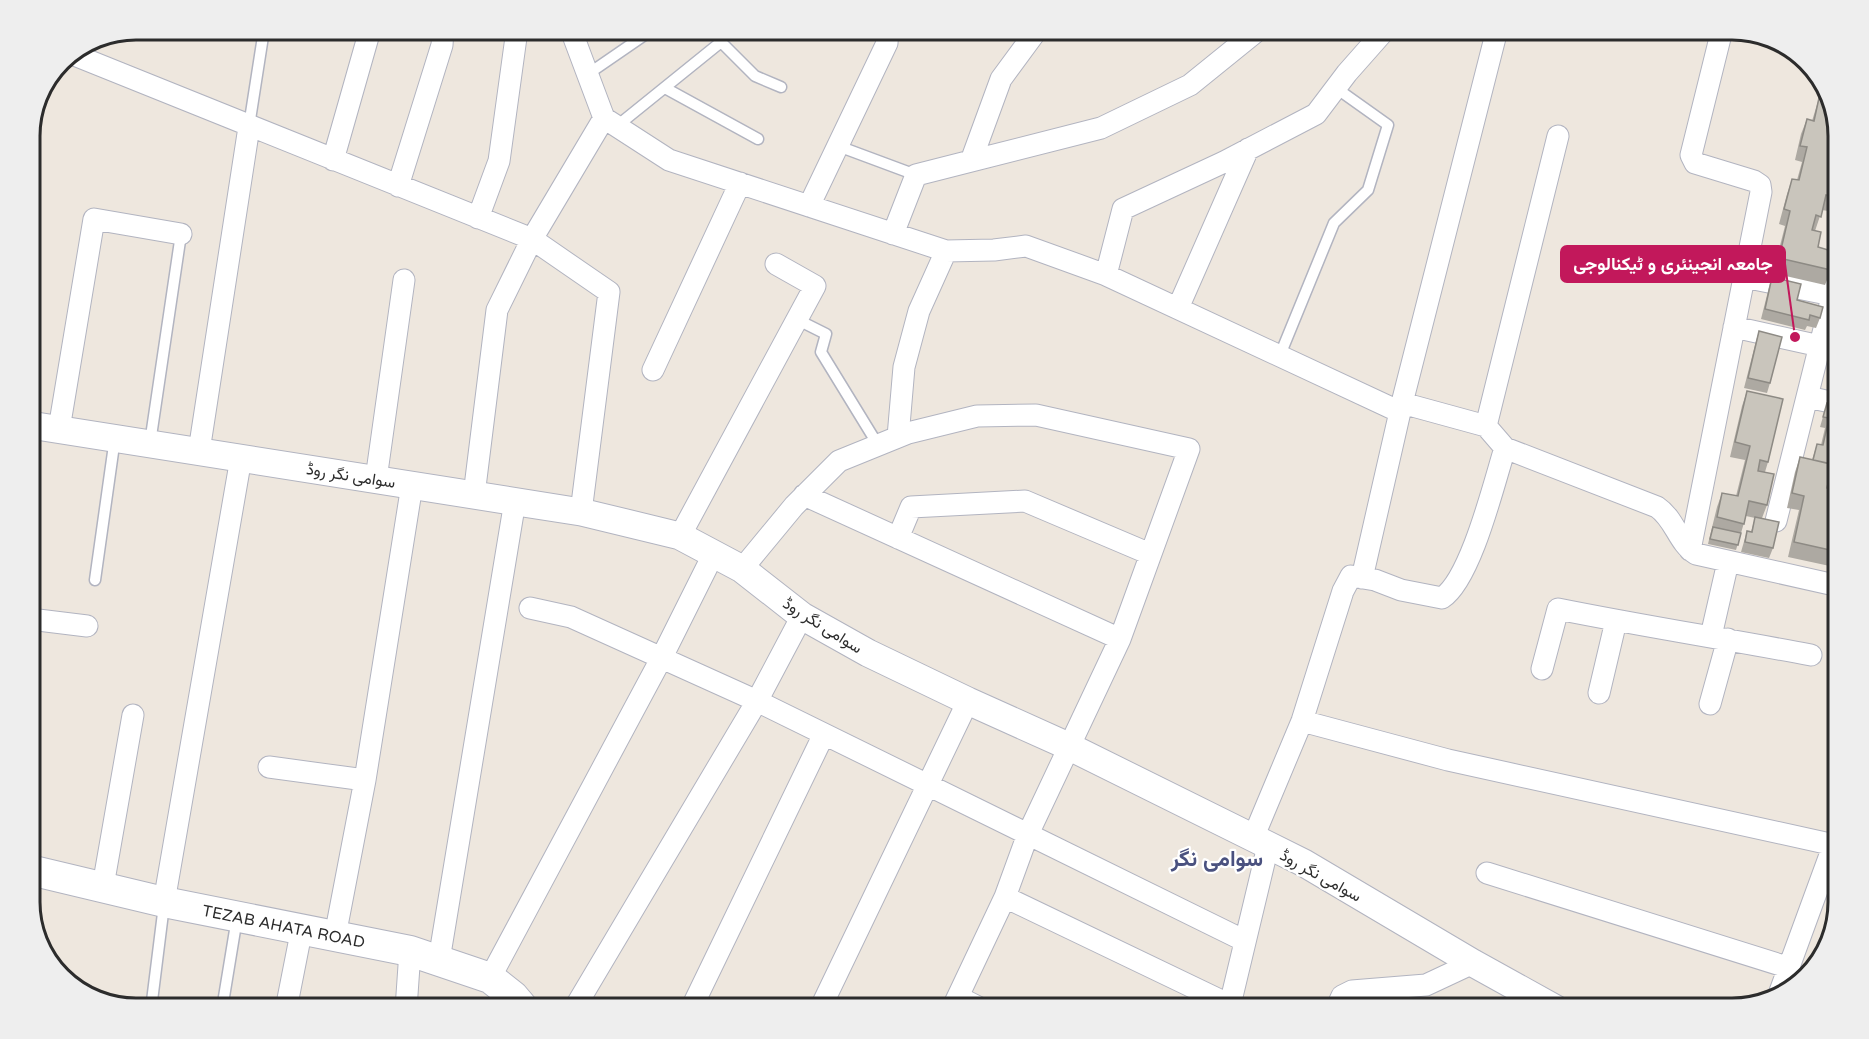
<svg xmlns="http://www.w3.org/2000/svg" width="1869" height="1039" font-family="'Varela Round',Vazirmatn,sans-serif">
  <style>
    .lines { fill: none; stroke-linecap: round; stroke-linejoin: round }
    .service-casing { stroke: #b2b4c0; stroke-width: 13 }
    .minor-casing { stroke: #b2b4c0; stroke-width: 23 }
    .tertiary-casing { stroke: #b2b4c0; stroke-width: 29 }
    .secondary-casing { stroke: #b2b4c0; stroke-width: 32 }
    .service { stroke: #fff; stroke-width: 10 }
    .minor { stroke: #fff; stroke-width: 21 }
    .tertiary { stroke: #fff; stroke-width: 27 }
    .secondary { stroke: #fff; stroke-width: 30 }
    .wall { fill: #ada9a2 }
    .building { fill: #c9c5bc; stroke: #8d8a84; stroke-width: 1.5 }
    .labels { text-anchor: middle; stroke-width: 4.5; stroke-linejoin: round; paint-order: stroke }
    .street-label { font-size: 16px; fill: #2c2c2c; stroke: #fff }
    .district-label { font-size: 22px; font-weight: bold; fill: #4a517f; stroke: #fff }
    .rim { fill: none; stroke: #2c2c2c; stroke-width: 3 }
    .leader { fill: none; stroke: #c2185b; stroke-width: 2 }
    .callout-dot { fill: #c2185b; stroke: #fff; stroke-width: 2 }
    .callout { fill: #c2185b; stroke: #c2185b; stroke-width: 2 }
    .callout-label { font-size: 18px; text-anchor: middle; font-weight: bold; fill: #fff }
  </style>
  <rect width="100%" height="100%" fill="#eee7de"/>
  <g class="lines">
    <!-- service casing -->
    <g class="service-casing">
      <path id="service" d="M 715,30 L 721,42 L 755,76 L 781,87
        M 588,74 L 652,30
        M 665,88 L 758,139
        M 249,126 L 264,30
        M 617,126 L 721,42
        M 838,146 L 916,175
        M 798,320 L 826,334 L 821,352 L 878,445
        M 1280,355 L 1334,223 L 1368,190 L 1388,125 L 1336,88
        M 150,443 L 181,234
        M 95,580 L 115,438
        M 152,1006 L 166,1009
        M 151,1009 L 164,905
        M 222,1009 L 237,918"/>
    </g>
    <!-- minor casing -->
    <g class="minor-casing">
      <path id="minor" d="M 571,30 L 604,118 L 669,160 L 946,251 L 994,250 L 1026,246 L 1106,275 L 1400,412
        M 72,54 L 532,239 L 609,292 L 581,512
        M 1558,136 L 1486,426 L 1505,448 L 1657,507 C 1675,519 1678,543 1696,554 L 1839,586
        M 333,160 L 370,30
        M 971,161 L 1101,128 L 1190,85 L 1258,30
        M 398,186 L 442,45 L 443,30
        M 809,206 L 887,43 L 888,30
        M 478,218 L 499,161 L 517,30
        M 893,234 L 916,175 L 971,161 L 1001,79 L 1037,30
        M 1106,275 L 1123,209 L 1224,162 L 1316,114 L 1347,73 L 1385,30
        M 1744,277 L 1832,295
        M 1178,308 L 1248,149
        M 1734,327 L 1820,346
        M 653,370 L 740,183
        M 1808,397 L 1839,404
        M 1402,403 L 1486,426
        M 59,429 L 94,219 L 181,234
        M 898,437 L 904,367 L 919,311 L 946,251
        M 199,451 L 249,127
        M 376,479 L 404,280
        M 474,495 L 497,310 L 532,239 L 604,118
        M 804,495 L 1120,639
        M 1776,521 L 1839,269
        M 680,536 L 815,286 L 776,264
        M 898,538 L 911,507 L 1025,501 L 1150,554
        M 1690,550 L 1761,192 L 1760,185 L 1754,181 L 1695,163 L 1691,155 L 1722,30
        M 742,569 L 794,506 L 839,461 L 908,433 L 977,416 L 1036,415 L 1189,449 L 1120,639 L 1028,834 L 1005,897 L 952,1009
        M 1362,578 L 1402,403 L 1497,30
        M 530,608 L 571,617 L 757,701 L 1245,941
        M 30,619 L 87,626
        M 1711,636 L 1728,562
        M 1542,669 L 1558,609 C 1642,626 1726,639 1811,655
        M 1599,693 L 1616,621
        M 1710,704 L 1728,639
        M 1302,721 L 1448,760 L 1839,846
        M 269,767 L 365,780
        M 1253,838 L 1302,721 L 1343,591 L 1351,576 L 1375,580 L 1401,590 L 1442,598 C 1471,579 1494,483 1505,448
        M 1487,873 L 1790,968
        M 103,886 L 133,715
        M 1005,897 L 1230,1005
        M 164,902 L 241,458
        M 335,936 L 365,780 L 412,485
        M 439,960 L 515,501
        M 490,978 L 662,657 L 714,553
        M 958,997 L 982,1009
        M 1778,997 L 1834,844
        M 286,1009 L 302,928
        M 406,1009 L 410,951
        M 574,1009 L 757,701 L 802,616
        M 691,1009 L 824,734
        M 820,1009 L 968,701
        M 1229,1009 L 1268,846
        M 1336,1009 L 1342,996 L 1352,991 L 1426,985 L 1473,963"/>
    </g>
    <!-- tertiary casing -->
    <g class="tertiary-casing">
      <path id="tertiary" d="M 30,425 L 581,512 L 680,536 L 742,569 L 802,616 L 868,653 L 968,701 L 1068,746 L 1304,863 L 1473,963 L 1556,1009"/>
    </g>
    <!-- secondary casing -->
    <g class="secondary-casing">
      <g id="secondary">
        <path id="s1" d="M 30,870 L 164,902 L 410,951 L 490,978 L 513,996 L 524,1009"/>
      </g>
    </g>
    <!-- service -->
    <use href="#service" class="service"/>
    <!-- minor -->
    <use href="#minor" class="minor"/>
    <!-- tertiary -->
    <use href="#tertiary" class="tertiary"/>
    <!-- secondary -->
    <use href="#secondary" class="secondary"/>
  </g>
  <!-- wall -->
  <path class="wall" d="M 1827,95 L 1839,130 L 1839,165 L 1835,164 L 1834,170 L 1839,171 L 1839,200 L 1833,199 L 1828,211 L 1822,210 L 1815,231 L 1818,247 L 1831,270 L 1825,285 L 1773,273 L 1785,226 L 1779,224 L 1787,194 L 1792,179 L 1797,180 L 1802,162 L 1795,160 L 1801,134 L 1807,119 L 1812,121 L 1819,98 L 1826,99 Z
    M 1772,277 L 1797,300 L 1820,318 L 1816,328 L 1807,326 L 1805,330 L 1761,319 L 1769,287 Z
    M 1759,331 L 1770,383 L 1767,393 L 1744,388 L 1756,341 Z
    M 1837,356 L 1839,357 L 1839,388 L 1828,385 Z
    M 1747,391 L 1768,462 L 1765,472 L 1767,505 L 1762,518 L 1773,548 L 1769,558 L 1741,552 L 1747,531 L 1751,532 L 1755,518 L 1746,516 L 1736,550 L 1708,544 L 1717,507 L 1722,493 L 1736,496 L 1745,460 L 1730,457 L 1742,406 Z
    M 1827,403 L 1839,406 L 1839,477 L 1830,475 L 1827,488 L 1839,491 L 1839,568 L 1788,557 L 1799,510 L 1787,508 L 1795,472 L 1800,457 L 1812,460 L 1817,444 L 1821,445 L 1825,428 L 1820,427 Z"/>
  <!-- building -->
  <path class="building" d="M 1819,98 L 1829,100 L 1839,130 L 1839,150 L 1834,170 L 1839,171 L 1839,184 L 1837,184 L 1834,197 L 1826,195 L 1821,217 L 1816,215 L 1812,230 L 1821,232 L 1818,247 L 1835,252 L 1831,270 L 1779,258 L 1790,211 L 1784,209 L 1792,179 L 1799,180 L 1807,147 L 1800,146 L 1807,119 L 1814,121 Z
    M 1772,277 L 1801,284 L 1797,300 L 1823,307 L 1820,318 L 1810,315 L 1809,320 L 1765,309 Z
    M 1759,331 L 1782,337 L 1770,383 L 1748,378 Z
    M 1837,356 L 1839,357 L 1839,372 L 1834,370 Z
    M 1747,391 L 1783,399 L 1768,462 L 1760,460 L 1758,471 L 1774,474 L 1767,505 L 1749,501 L 1744,524 L 1717,517 L 1722,493 L 1738,496 L 1750,446 L 1735,442 Z
    M 1827,403 L 1839,406 L 1839,466 L 1813,460 L 1817,444 L 1823,445 L 1829,418 L 1823,417 Z
    M 1800,457 L 1832,464 L 1827,488 L 1839,491 L 1839,552 L 1794,542 L 1804,496 L 1792,493 Z
    M 1755,517 L 1779,522 L 1773,548 L 1745,542 L 1747,531 L 1752,532 Z
    M 1713,527 L 1741,533 L 1738,545 L 1710,539 Z"/>
  <g class="labels">
    <!-- street labels -->
    <g class="street-label">
      <text transform="translate(351 475) rotate(9)" y="6">سوامی نگر روڈ</text>
      <text transform="translate(823 625) rotate(32)" y="6">سوامی نگر روڈ</text>
      <text transform="translate(1321 875) rotate(29)" y="6">سوامی نگر روڈ</text>
      <text dy="6" stroke="none"><textPath href="#s1" startOffset="260">TEZAB AHATA ROAD</textPath></text>
    </g>
    <!-- district labels -->
    <g class="district-label">
      <text x="1217" y="866">سوامی نگر</text>
    </g>
  </g>
  <!-- crop -->
  <path d="M0 0H1869V1039H0ZM136 40H1732A96 96 0 0 1 1828 136V902A96 96 0 0 1 1732 998H136A96 96 0 0 1 40 902V136A96 96 0 0 1 136 40Z" fill="#eee" fill-rule="evenodd"/>
  <path class="rim" d="M136 40H1732A96 96 0 0 1 1828 136V902A96 96 0 0 1 1732 998H136A96 96 0 0 1 40 902V136A96 96 0 0 1 136 40Z"/>
  <!-- callouts -->
  <path class="leader" d="M1795 337L1785 264"/>
  <circle class="callout-dot" cx="1795" cy="337" r="6"/>
  <rect class="callout" x="1561" y="246" width="224" height="36" rx="6"/>
  <g class="callout-label">
    <text x="1673" y="270">جامعہ انجینئری و ٹیکنالوجی</text>
  </g>
</svg>
